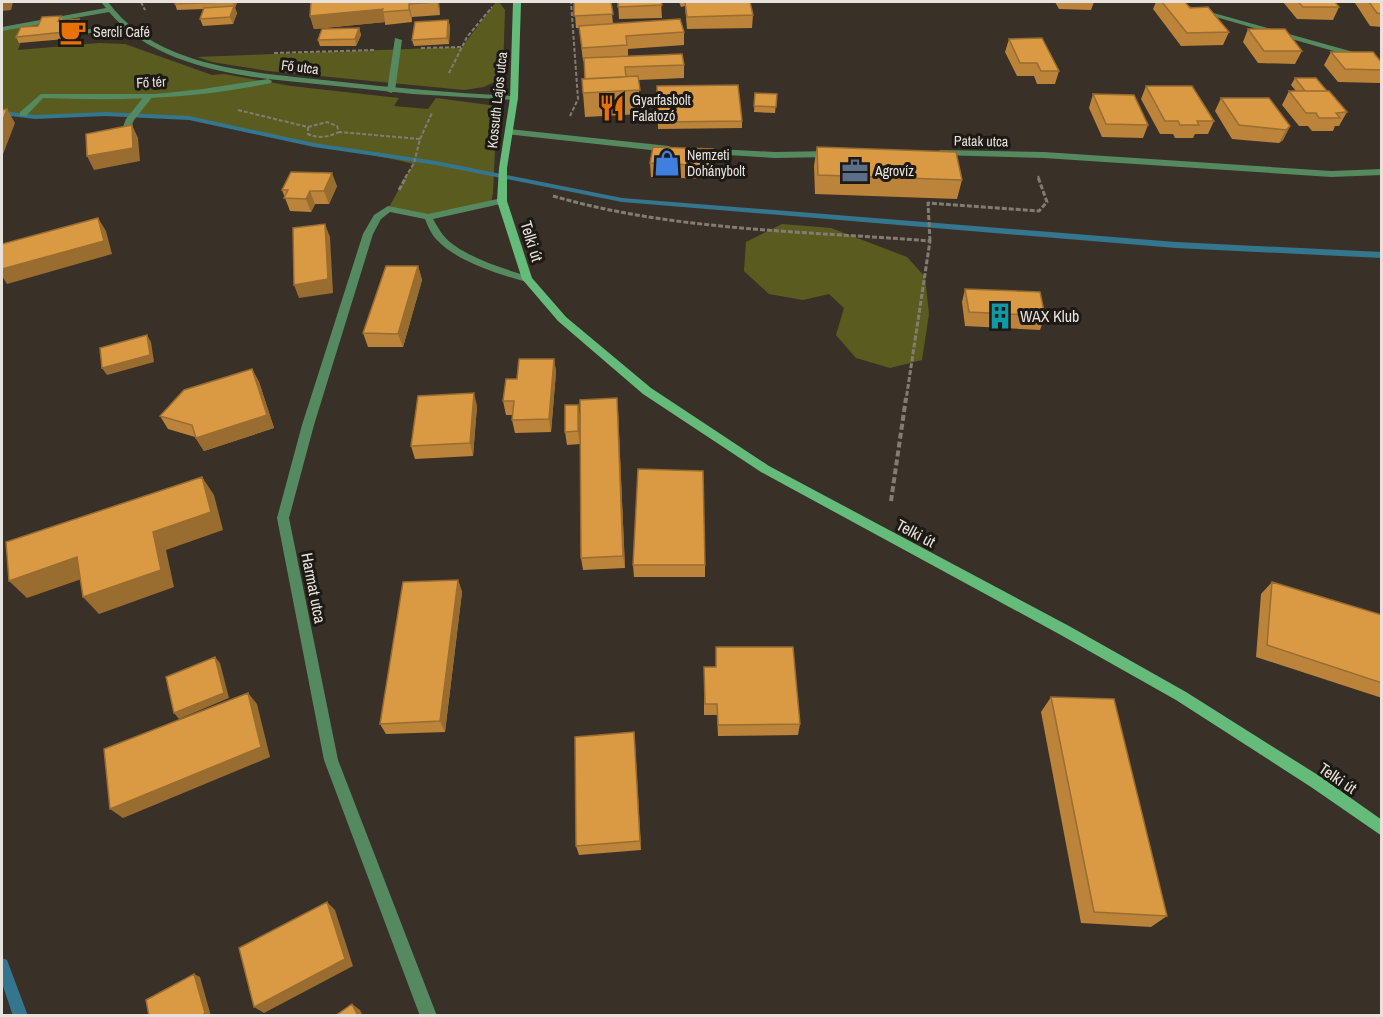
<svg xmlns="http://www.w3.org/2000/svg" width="1383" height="1017" font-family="'Archivo Narrow',sans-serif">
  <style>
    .green { fill: #5a5c1f }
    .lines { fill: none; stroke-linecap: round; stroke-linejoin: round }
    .stream { fill: #33768d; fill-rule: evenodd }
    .path-far2 { stroke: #837c74; stroke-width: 2; stroke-dasharray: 4 2; stroke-linecap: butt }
    .path-far1 { stroke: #837c74; stroke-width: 3; stroke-dasharray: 5 2; stroke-linecap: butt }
    .path { stroke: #837c74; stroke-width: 4; stroke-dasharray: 6 3; stroke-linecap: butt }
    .service { fill: #558a61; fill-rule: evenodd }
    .minor { fill: #558a61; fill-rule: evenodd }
    .secondary { fill: #64bb7a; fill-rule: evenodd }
    .wall { fill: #bb843a }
    .shaded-wall { fill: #996c30 }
    .building { fill: #da9a44; stroke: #996c30; stroke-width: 1.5 }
    .labels { text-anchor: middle; stroke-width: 6; stroke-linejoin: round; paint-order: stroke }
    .far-poi-label { font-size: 14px; fill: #e8e2dc; stroke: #1d1915; text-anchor: start }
    .far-street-label { font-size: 14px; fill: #e8e2dc; stroke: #1d1915 }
    .street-label { font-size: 16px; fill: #e8e2dc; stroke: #1d1915 }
    .poi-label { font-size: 16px; fill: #e8e2dc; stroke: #1d1915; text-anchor: start }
  </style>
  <rect width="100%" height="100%" fill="#393127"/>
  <!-- green -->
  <path class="green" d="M 496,2 L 499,2 L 505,10 L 503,70 L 500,79 L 484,87 L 464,90 L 268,71 L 212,62 L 197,57 L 462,47 Z
    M 45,24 L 24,34 L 18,50 L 99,43 L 125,44 L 212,75 L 224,74 L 291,86 L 399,98 L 394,106 L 428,109 L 436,98 L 497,106 L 493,193 L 491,203 L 428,217 L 388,209 L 413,164 C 379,155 344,151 310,144 C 270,135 229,123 189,118 C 127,110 64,120 2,113 L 2,29 Z
    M 782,224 L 831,228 L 907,257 L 925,277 L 929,314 L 922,360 L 890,368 L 856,358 L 836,335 L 844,308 L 829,294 L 803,300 L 769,294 L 744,271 L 746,242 Z"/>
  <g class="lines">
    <!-- stream -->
    <path class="stream" d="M 2,111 L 35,115 L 105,112 L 189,116 L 314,143 L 436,161 L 622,198 L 1176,242 L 1382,252 L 1382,258 L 1176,248 L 622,202 L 436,165 L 314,147 L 189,120 L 105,116 L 35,119 L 2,115 Z
      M 2,958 L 7,960 L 28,1016 L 13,1016 L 2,983 Z"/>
    <!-- path-far2 -->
    <path class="path-far2" d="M 141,2 L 145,10
      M 421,48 L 462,47
      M 274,53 L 374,50
      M 449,73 L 467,37 L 492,7
      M 238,110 L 308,127 L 327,122 L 337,126 L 339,132 L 420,139 L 414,163 L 405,178
      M 570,116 L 578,99 L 571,2
      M 308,127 L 308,134 C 319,139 328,137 339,132
      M 420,139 L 432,113
      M 1038,176 L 1039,178"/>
    <!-- path-far1 -->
    <path class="path-far1" d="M 399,190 L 406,177
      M 553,196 C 673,231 806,231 930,241 L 906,400
      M 930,241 L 928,203 L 1039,211 L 1047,202 L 1038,177"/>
    <!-- path -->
    <path class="path" d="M 891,501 L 906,398"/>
    <!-- service -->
    <path class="service" d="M 128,24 L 131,24 L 131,28 L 83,34 L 79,32 L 83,30 Z
      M 395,38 L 402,40 L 395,91 L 391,93 L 387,91 Z
      M 146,94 L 153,96 L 134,120 L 127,136 L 121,136 L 120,134 L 126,119 Z"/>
    <!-- minor -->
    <path class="minor" d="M 101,2 L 108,2 C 158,70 257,72 333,81 C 393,88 453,93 514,96 L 518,98 L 514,100 L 413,94 L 268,79 L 272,81 L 271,83 C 195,99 120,101 43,98 L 26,116 L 20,116 L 20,112 L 41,94 L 156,94 L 203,89 L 268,79 C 212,72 147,57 109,12 L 2,31 L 2,27 L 106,8 Z
      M 1164,2 L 1174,2 L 1382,60 L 1382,65 Z
      M 509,129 L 669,146 L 673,149 L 669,152 L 506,134 L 505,132 Z
      M 698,148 L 775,152 L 831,151 L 835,154 L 831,157 L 775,158 L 695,153 L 694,151 Z
      M 941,150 L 1044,152 L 1331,171 L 1382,169 L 1382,175 L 1331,177 L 1044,158 L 938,155 L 938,151 Z
      M 502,198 L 505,199 L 505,203 L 433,219 C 436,224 439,230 443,235 C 460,256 505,269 530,277 L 530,281 L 527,282 C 500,275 456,261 437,240 C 431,234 428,226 425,219 L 390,212 L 381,219 L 373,234 L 314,425 L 289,518 L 338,760 L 437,1016 L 420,1016 L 324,760 L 277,518 L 302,425 L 363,234 L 374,215 L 388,206 L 428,214 Z"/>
    <!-- secondary -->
    <path class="secondary" d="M 513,2 L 521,2 L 518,98 L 507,168 L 507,201 L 532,278 L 566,317 L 651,388 L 769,466 L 1069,626 L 1186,692 L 1321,777 L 1382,820 L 1382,836 L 1311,787 L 1176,700 L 1059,634 L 761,472 L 643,394 L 558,321 L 522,279 L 497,201 L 499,168 L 510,98 Z"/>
  </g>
  <!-- wall -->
  <path class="wall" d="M 176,2 L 237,2 L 235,8 L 237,13 L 233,24 L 203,26 L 200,19 L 204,9 L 177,10 L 175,4 Z
    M 320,2 L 439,2 L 440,15 L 412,17 L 412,22 L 385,25 L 385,22 L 314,29 L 310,16 Z
    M 574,2 L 611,2 L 613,24 L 684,32 L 684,45 L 628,49 L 628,56 L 684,65 L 684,78 L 638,80 L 641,114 L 585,117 L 583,93 L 585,79 L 584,61 L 583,61 L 579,28 L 576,28 Z
    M 618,2 L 661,2 L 662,18 L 619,19 Z
    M 679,2 L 750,2 L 753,15 L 752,28 L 687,29 L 685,6 L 681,7 Z
    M 1055,2 L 1094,2 L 1091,10 L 1059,9 Z
    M 1156,2 L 1185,2 L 1190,8 L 1229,32 L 1223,45 L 1181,46 L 1153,9 Z
    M 1234,2 L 1263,2 L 1262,3 L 1235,3 Z
    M 1283,2 L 1335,2 L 1339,7 L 1333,20 L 1297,19 Z
    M 1355,2 L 1382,2 L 1382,27 L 1370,26 L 1355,3 Z
    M 61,16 L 63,21 L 79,19 L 82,26 L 77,38 L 19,43 L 16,37 Z
    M 448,20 L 450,26 L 449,44 L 414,46 L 412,40 Z
    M 359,28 L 361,35 L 356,46 L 320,46 L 318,40 Z
    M 1248,29 L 1302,51 L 1295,64 L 1258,63 L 1243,42 Z
    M 1009,39 L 1059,71 L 1055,84 L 1037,84 L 1034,76 L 1017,76 L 1005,52 Z
    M 1331,52 L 1382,63 L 1382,80 L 1380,83 L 1338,82 L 1324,65 Z
    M 1295,78 L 1327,91 L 1347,112 L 1339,126 L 1335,126 L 1333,131 L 1312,131 L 1308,126 L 1299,126 L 1282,105 L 1289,91 L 1296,91 L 1291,85 Z
    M 657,86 L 742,121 L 742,128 L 658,129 Z
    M 1146,86 L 1214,121 L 1208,134 L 1195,134 L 1193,138 L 1175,138 L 1173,134 L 1160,134 L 1141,99 Z
    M 755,93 L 777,94 L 775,113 L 754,112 Z
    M 1093,94 L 1148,125 L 1143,138 L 1102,137 L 1089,108 Z
    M 1221,98 L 1290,126 L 1283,140 L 1279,143 L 1232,139 L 1215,111 Z
    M 817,147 L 962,180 L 957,199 L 815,194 L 814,166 Z
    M 713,149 L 710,179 L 651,177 L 650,163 Z
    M 337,186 L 329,204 L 315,204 L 311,212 L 290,211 L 282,190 Z
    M 418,266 L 422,280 L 403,347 L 368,347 L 363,333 Z
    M 965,289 L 1045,316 L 1040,330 L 965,326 L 962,302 Z
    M 554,359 L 556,372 L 551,432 L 515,433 L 512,420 L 513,415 L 506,415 L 503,401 L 517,379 Z
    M 252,369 L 259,382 L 274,428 L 204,451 L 195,437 L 168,429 L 160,416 Z
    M 578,405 L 580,418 L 580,444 L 567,445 L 565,432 Z
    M 477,406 L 473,456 L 415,459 L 411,446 Z
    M 618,411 L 625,568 L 583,570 L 581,558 Z
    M 633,565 L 705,565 L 705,577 L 634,577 Z
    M 458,580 L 462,592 L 445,732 L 386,734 L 380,724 Z
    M 1272,582 L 1382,615 L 1382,698 L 1256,657 L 1261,594 Z
    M 716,647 L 800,724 L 798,735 L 718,736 L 717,715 L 704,715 L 704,667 L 716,667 Z
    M 1051,697 L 1167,916 L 1151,927 L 1081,923 L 1041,712 Z
    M 635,743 L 641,850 L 579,855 L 576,846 Z"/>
  <!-- shaded-wall -->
  <path class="shaded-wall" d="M 2,2 L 13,2 L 11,10 L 2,11 Z
    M 232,2 L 237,2 L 235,8 Z
    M 437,2 L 439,2 L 440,15 Z
    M 409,4 L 412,17 L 412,22 L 409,10 Z
    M 234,6 L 237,13 L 233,24 L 230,17 Z
    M 383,9 L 385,22 L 314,29 L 310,16 Z
    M 79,19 L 82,26 L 77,38 L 74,31 Z
    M 448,20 L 450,26 L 449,44 L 447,38 Z
    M 359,28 L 361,35 L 356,46 L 355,39 Z
    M 7,109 L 15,123 L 2,157 L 2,123 Z
    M 132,125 L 138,138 L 140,161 L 94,170 L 87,156 Z
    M 1290,126 L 1283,140 L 1279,143 L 1286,130 Z
    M 713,149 L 712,163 L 710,179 L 711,166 Z
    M 332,173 L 337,186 L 329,204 L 324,191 Z
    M 310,191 L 315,204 L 311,212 L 306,199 Z
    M 98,218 L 106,231 L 112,254 L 7,284 L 2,276 L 2,269 Z
    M 325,224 L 330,237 L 333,293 L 299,298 L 294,285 Z
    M 418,266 L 422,280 L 403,347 L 398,334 Z
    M 147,335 L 151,342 L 154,362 L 107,375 L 102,368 Z
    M 554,359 L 556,372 L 551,432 L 549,419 Z
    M 252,369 L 259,382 L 274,428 L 204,451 L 196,438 Z
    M 474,393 L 477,406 L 473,456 L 470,443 Z
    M 617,398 L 618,411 L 625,568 L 623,556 Z
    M 578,405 L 580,418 L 580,444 L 578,431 Z
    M 202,477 L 214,495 L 223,530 L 166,550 L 174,587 L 99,614 L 83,597 L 153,532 Z
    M 77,557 L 93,575 L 27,598 L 9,581 Z
    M 458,580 L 462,592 L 445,732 L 440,721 Z
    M 215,657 L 220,663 L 229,698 L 179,719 L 174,713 Z
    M 248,693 L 257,704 L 270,757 L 123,818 L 110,809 Z
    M 634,732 L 635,743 L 641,850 L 640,841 Z
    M 327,902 L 335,910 L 353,966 L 264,1013 L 254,1007 Z
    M 194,974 L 200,977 L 211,1016 L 201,1016 Z
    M 352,1004 L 360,1010 L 363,1016 L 358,1016 Z"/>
  <!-- building -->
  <path class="building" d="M 176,2 L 226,2 L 175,4 Z
    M 311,2 L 437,2 L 409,4 L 409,10 L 382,12 L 383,9 L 310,16 Z
    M 574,2 L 611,2 L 613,14 L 574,16 Z
    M 618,2 L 661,2 L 662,5 L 618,7 Z
    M 685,2 L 750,2 L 753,15 L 687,17 Z
    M 1162,2 L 1185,2 L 1190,8 L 1208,7 L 1229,32 L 1187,33 Z
    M 1298,2 L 1335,2 L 1339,7 L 1303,7 Z
    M 1369,2 L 1382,2 L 1382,14 L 1377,13 Z
    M 234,6 L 230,17 L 200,19 L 204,8 Z
    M 61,16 L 58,21 L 79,19 L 74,31 L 16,37 L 21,27 L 38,26 L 42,17 Z
    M 680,19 L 684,32 L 626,36 L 627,45 L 582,48 L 579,26 Z
    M 448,20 L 447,38 L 412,40 L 415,22 Z
    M 359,28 L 355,39 L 318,40 L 322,29 Z
    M 1248,29 L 1285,29 L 1302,51 L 1264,51 Z
    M 1042,38 L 1059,71 L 1041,71 L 1037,63 L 1020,63 L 1009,39 Z
    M 1331,52 L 1373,52 L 1382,63 L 1382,70 L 1345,69 Z
    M 682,54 L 684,65 L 625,67 L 626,77 L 585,79 L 584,58 Z
    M 638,76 L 640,90 L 583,93 L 582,79 Z
    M 1295,78 L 1316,78 L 1327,91 L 1305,91 Z
    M 738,85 L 742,121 L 658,122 L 657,86 Z
    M 1146,86 L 1192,86 L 1214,121 L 1197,121 L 1199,125 L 1180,125 L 1178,121 L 1165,121 Z
    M 1289,91 L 1329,91 L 1347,112 L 1336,113 L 1340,118 L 1319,118 L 1316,113 L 1306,113 Z
    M 755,93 L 777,94 L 776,107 L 754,106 Z
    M 1093,94 L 1134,95 L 1148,125 L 1106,124 Z
    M 1221,98 L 1269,98 L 1290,126 L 1286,130 L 1239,125 Z
    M 7,109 L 2,123 L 2,110 Z
    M 132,125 L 133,148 L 87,156 L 86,134 Z
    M 653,147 L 713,149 L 711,166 L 650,163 Z
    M 817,147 L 956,152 L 962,180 L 818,175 Z
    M 291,172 L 332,173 L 324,191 L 310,191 L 306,199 L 284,198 L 288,190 L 282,190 Z
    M 98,218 L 104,241 L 2,269 L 2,244 Z
    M 325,224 L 328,279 L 294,285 L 293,228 Z
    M 386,266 L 418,266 L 398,334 L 363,333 Z
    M 965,289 L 1040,292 L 1045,316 L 969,312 Z
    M 147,335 L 150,355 L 102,368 L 100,348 Z
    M 519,359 L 554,359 L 549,419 L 512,420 L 514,401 L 503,401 L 506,379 L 517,379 Z
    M 252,369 L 267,415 L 196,438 L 192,425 L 160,416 L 184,390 Z
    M 474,393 L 470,443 L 411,446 L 418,396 Z
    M 617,398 L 623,556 L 581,558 L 580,400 Z
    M 565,405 L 578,405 L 578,431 L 565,432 Z
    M 638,469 L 703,471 L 705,565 L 633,565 Z
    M 202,477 L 211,512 L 153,532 L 161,570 L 83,597 L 77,557 L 9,581 L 6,542 Z
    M 458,580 L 440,721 L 380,724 L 403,582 Z
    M 1272,582 L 1382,615 L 1382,683 L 1267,645 Z
    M 716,647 L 793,647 L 800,724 L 718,725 L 717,704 L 705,704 L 704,667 L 716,667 Z
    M 215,657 L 224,693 L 174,713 L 166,677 Z
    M 248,693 L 261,747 L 110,809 L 104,749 Z
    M 1051,697 L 1114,699 L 1167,916 L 1094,912 Z
    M 634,732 L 640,841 L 576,846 L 575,737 Z
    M 327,902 L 345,959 L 254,1007 L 239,948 Z
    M 194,974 L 205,1013 L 201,1016 L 149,1016 L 146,1000 Z
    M 352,1004 L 358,1016 L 335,1016 Z"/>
  <!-- icons -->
  <defs>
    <g id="cafe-bare" transform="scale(2.07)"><path d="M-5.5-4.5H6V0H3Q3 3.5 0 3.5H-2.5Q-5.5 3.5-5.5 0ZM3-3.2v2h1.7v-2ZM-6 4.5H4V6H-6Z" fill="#e8710a" stroke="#1d1915" stroke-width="2.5" paint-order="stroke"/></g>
    <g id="restaurant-bare" transform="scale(2.07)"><path d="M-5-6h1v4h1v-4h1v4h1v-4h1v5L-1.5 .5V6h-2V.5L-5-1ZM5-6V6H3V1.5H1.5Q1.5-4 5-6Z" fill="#e8710a" stroke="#1d1915" stroke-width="2.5" paint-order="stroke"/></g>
    <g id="shop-bare" transform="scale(2.07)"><path d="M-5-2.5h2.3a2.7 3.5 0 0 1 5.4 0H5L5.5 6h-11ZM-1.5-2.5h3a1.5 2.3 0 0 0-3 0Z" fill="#3f7fe0" stroke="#1d1915" stroke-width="2.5" paint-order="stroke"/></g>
    <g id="office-bare" transform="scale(2.07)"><path d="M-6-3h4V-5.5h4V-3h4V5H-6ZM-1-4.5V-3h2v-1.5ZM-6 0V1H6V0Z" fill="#5c6f8a" stroke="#1d1915" stroke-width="2.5" paint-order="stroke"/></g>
    <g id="building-bare" transform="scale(2.07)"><path d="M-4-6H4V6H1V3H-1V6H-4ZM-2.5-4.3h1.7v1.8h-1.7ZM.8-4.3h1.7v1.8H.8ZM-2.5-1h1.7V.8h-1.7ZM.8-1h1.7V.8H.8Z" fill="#0f9aa8" stroke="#1d1915" stroke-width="2.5" paint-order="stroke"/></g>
  </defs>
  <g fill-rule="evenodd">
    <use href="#cafe-bare" x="73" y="32"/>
    <use href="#restaurant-bare" x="612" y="108"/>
    <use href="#shop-bare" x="667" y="163"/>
    <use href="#office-bare" x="855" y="171"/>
    <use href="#building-bare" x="1000" y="316"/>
  </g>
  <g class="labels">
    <!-- far-poi labels -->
    <g class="far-poi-label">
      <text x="93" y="37">Sercli Café</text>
      <text x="632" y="105">Gyarfasbolt<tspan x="632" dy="16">Falatozó</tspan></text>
      <text x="687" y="160">Nemzeti<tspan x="687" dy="16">Dohánybolt</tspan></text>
      <text x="875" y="176">Agrovíz</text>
    </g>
    <!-- far-street labels -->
    <g class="far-street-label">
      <text transform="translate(300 67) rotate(7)" y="5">Fő utca</text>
      <text transform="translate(151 82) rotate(-3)" y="5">Fő tér</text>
      <text transform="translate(497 100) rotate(-84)" y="5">Kossuth Lajos utca</text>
      <text transform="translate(981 141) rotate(1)" y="5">Patak utca</text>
    </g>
    <!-- street labels -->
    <g class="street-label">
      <text transform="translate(532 241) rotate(73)" y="6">Telki út</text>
      <text transform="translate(916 533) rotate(28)" y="6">Telki út</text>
      <text transform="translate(314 588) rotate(79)" y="6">Harmat utca</text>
      <text transform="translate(1338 778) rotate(34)" y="6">Telki út</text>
    </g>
    <!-- poi labels -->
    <g class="poi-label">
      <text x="1020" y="322">WAX Klub</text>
    </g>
  </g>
  <!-- border -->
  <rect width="1383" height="1017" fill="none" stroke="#e8e2dc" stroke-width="6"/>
</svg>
